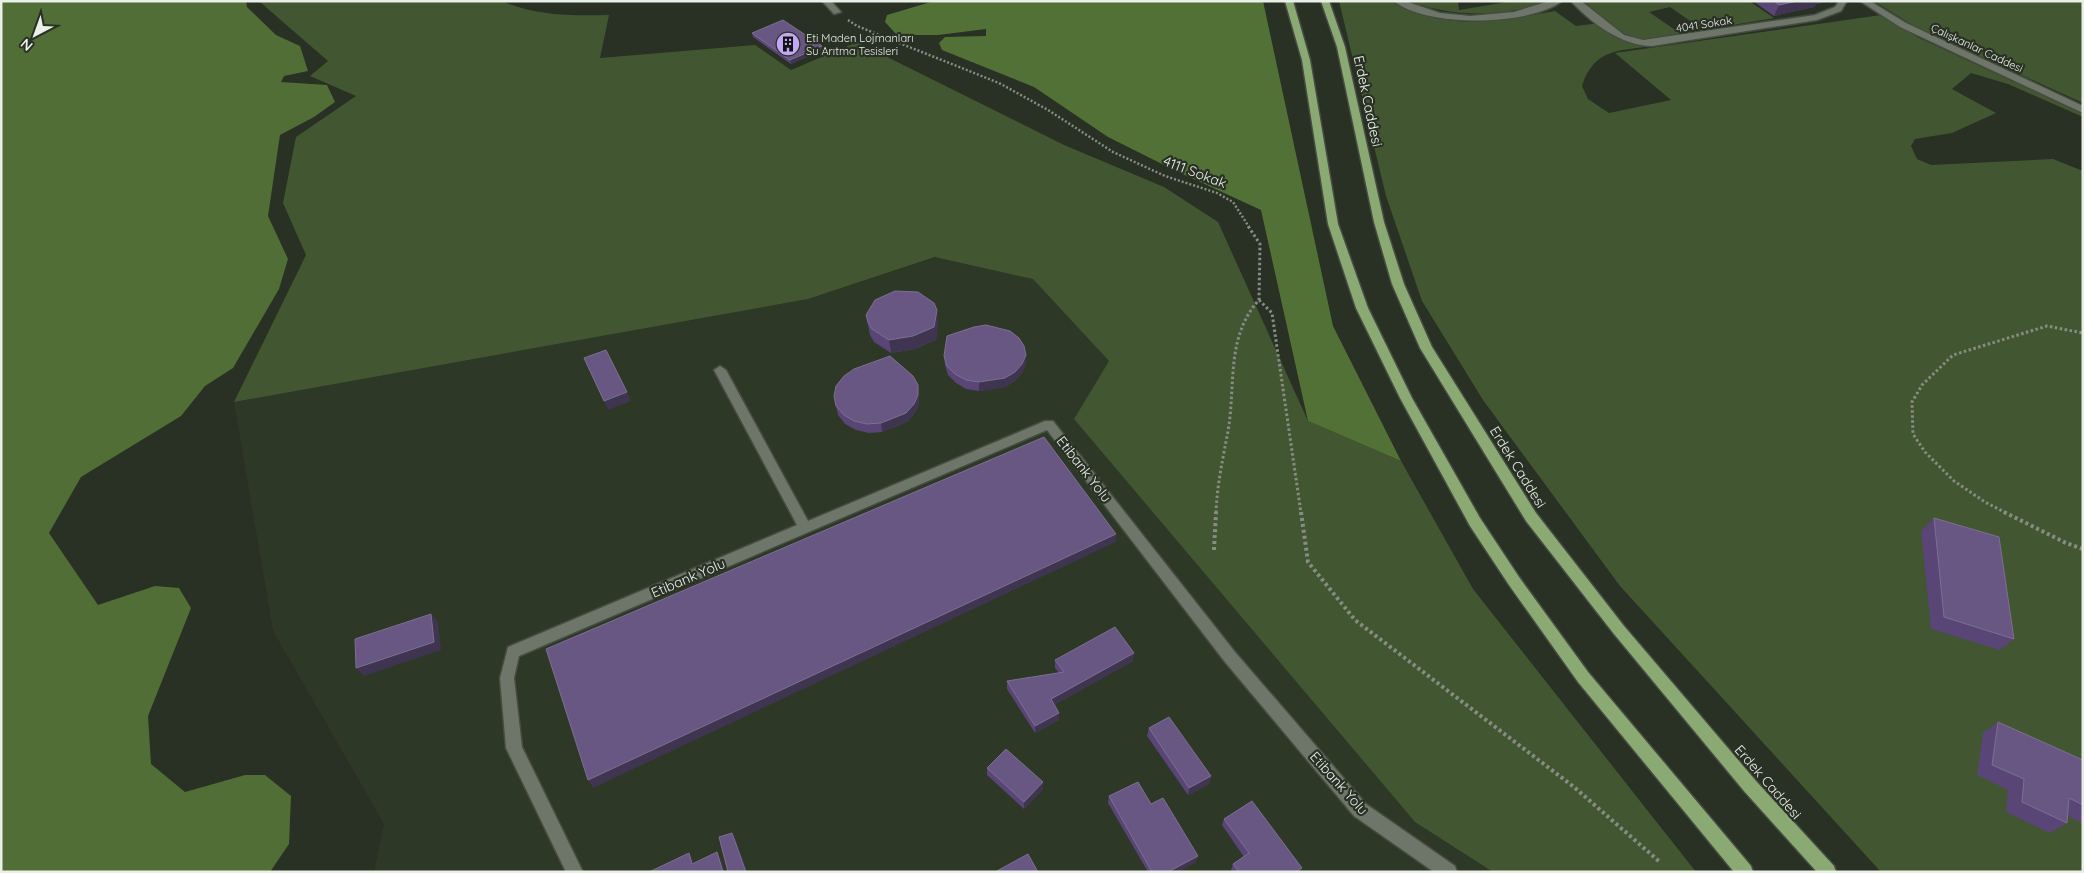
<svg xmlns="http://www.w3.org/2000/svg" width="2084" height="873" font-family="Quicksand,sans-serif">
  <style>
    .built { fill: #2d3826 }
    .green { fill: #425731 }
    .forest { fill: #527137 }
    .water { fill: #506e35 }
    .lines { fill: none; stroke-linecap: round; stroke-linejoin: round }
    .minor-casing { stroke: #454c41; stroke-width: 3 }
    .major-casing { stroke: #454c41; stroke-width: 3 }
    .path-far2 { stroke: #878d83; stroke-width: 2.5; stroke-dasharray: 2 2; stroke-linecap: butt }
    .path-far1 { stroke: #878d83; stroke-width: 3; stroke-dasharray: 2.5 2.5; stroke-linecap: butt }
    .path { stroke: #878d83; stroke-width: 4; stroke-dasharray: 3 3; stroke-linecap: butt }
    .minor { fill: #6d7668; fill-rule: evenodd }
    .major { fill: #8baa73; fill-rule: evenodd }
    .wall { fill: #594576 }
    .shaded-wall { fill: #3f3550 }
    .building { fill: #695783; stroke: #7d6f92 }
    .labels { text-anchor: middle; stroke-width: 4.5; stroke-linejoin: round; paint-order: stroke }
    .far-street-label { font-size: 11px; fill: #eaefe7; stroke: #293024 }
    .far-poi-label { font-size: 11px; fill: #eaefe7; stroke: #293024; text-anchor: start }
    .street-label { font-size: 14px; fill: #eaefe7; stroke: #293024 }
  </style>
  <rect width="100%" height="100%" fill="#293024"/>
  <!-- built -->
  <path class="built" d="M 944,255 L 1033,279 L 1109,361 L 1074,419 L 1415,822 L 1493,872 L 374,872 L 384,824 L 273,631 L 234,402 L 808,299 Z"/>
  <!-- green -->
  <path class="green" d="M 502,1 C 535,16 573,16 609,15 L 600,58 L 755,45 L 791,70 L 857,42 L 1064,145 L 1164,187 L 1218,222 L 1308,421 L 1401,461 L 1473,589 L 1696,872 L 1493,872 L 1415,822 L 1074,419 L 1109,361 L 1033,279 L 935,257 L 808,299 L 234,402 L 306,255 L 283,203 L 296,137 L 356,96 L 310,76 L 328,61 L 260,2 Z
    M 1339,1 C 1353,1 1381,0 1393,2 C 1408,7 1421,14 1437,18 C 1476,27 1516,18 1555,11 L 1576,26 L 1600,23 C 1619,39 1629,42 1653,46 C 1619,51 1594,48 1582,86 L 1588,99 L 1609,113 L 1671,100 L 1615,53 L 1881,15 L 1917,37 L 2083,114 L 2083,117 L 2008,84 L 1971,73 L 1952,89 L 1996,113 L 1952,133 L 1915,139 L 1911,146 L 1917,159 L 1931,165 L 2053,159 L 2083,171 L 2083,872 L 1881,872 L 1620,586 L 1483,400 L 1422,301 L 1386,196 Z
    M 1407,1 L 1458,1 L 1459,10 L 1513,1 L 1540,1 L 1540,4 C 1495,18 1451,16 1407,1 Z
    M 1749,1 L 1774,18 L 1703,30 L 1670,7 L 1649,12 L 1681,34 L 1645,41 L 1626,36 L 1582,2 Z
    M 1874,1 L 2083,1 L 2083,103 L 1914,26 Z"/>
  <!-- forest -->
  <path class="forest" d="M 934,1 L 1263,1 L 1333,326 L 1401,461 L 1308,421 L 1261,210 L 1174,170 L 1108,137 L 1034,87 L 942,50 L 939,43 L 945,37 L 986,36 L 986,29 L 938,35 L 897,35 L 885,22 L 887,15 Z"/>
  <!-- water -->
  <path class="water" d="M 1,1 L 246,1 L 247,7 L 276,35 L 300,46 L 308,71 L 284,76 L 281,82 L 327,85 L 335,102 L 314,117 L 280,135 L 268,216 L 288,259 L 279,289 L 233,368 L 205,386 L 181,416 L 81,477 L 49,533 L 98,605 L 155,586 L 179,588 L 191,608 L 148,716 L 151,764 L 185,792 L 245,775 L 265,775 L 291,796 L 289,844 L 270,872 L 1,872 Z"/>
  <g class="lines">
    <!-- minor casing -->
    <g class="minor-casing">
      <path id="minor" d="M 822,1 L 831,1 L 841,12 L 834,14 Z
        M 1394,1 L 1405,1 L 1440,13 L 1470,16 L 1514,12 L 1549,1 L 1562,1 C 1529,26 1427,28 1394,1 Z
        M 1571,1 L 1581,1 L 1624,35 L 1643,40 L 1815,15 L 1835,7 L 1839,1 L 1847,1 L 1841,11 L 1817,20 L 1652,46 C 1622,46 1591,23 1571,1 Z
        M 1860,1 L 1870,1 L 1906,23 L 2083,106 L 2083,113 L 1900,27 Z
        M 720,366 L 726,370 L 808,521 L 1045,421 L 1053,421 L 1235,652 L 1366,804 L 1455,866 L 1457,872 L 1434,872 L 1354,816 L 1225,662 L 1047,430 L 519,656 L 514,678 L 522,747 L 583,872 L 566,872 L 506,748 L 500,678 L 508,647 L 797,525 L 714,370 Z"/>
    </g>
    <!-- major casing -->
    <g class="major-casing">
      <path id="major" d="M 1285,1 L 1293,1 L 1310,60 L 1338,224 L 1368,308 L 1412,398 L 1480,518 L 1519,577 L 1588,672 L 1751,866 L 1753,872 L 1734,872 L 1578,682 L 1509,585 L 1470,526 L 1400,398 L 1356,308 L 1328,224 L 1302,60 Z
        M 1321,1 L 1329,1 L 1345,47 L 1384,222 L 1404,284 L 1432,347 L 1536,513 L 1624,626 L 1756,781 L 1834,866 L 1836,872 L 1817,872 L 1744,791 L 1614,634 L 1526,521 L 1420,348 L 1392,284 L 1374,222 L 1337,47 Z"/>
    </g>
    <!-- path-far2 -->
    <path class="path-far2" d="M 848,20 L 857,26 L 999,83 L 1048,110 L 1113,152 L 1165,176 L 1217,193 L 1233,202 L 1249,227"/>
    <!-- path-far1 -->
    <path class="path-far1" d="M 1259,300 L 1272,313 L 1301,513
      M 1216,513 C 1217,483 1224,454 1229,425 C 1235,382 1227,335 1259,300 L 1260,244 L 1248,226
      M 2006,513 L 1985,502 L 1954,481 L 1925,452 L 1913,434 L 1912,402 L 1922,385 L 1953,355 L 2047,326 L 2083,333"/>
    <!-- path -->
    <path class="path" d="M 1301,512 L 1308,562 L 1355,620 L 1574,787 L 1661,863
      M 2004,512 L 2066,543 L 2083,549
      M 1214,550 L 1216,512"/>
    <!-- minor -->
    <use href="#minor" class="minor"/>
    <!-- major -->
    <use href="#major" class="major"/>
  </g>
  <!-- wall -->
  <path class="wall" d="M 1753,1 L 1823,1 L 1822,3 L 1816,4 L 1814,7 L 1774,16 Z
    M 752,33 L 822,46 L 822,50 L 791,64 L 753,37 Z
    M 866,315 L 938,323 L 936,340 L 915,349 L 891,353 L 874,342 L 870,335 Z
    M 1026,355 L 1026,364 L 1022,373 L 1015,381 L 1005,387 L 979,391 L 966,389 L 956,383 L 948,375 L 945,365 L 944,356 Z
    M 918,385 L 919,404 L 915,413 L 907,422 L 882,432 L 869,433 L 856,430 L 845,424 L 838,415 L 834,396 Z
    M 1934,518 L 2014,639 L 2000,650 L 1931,629 L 1921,531 Z
    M 1055,660 L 1133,661 L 1054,705 L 1059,720 L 1035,733 L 1007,689 L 1007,681 L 1059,673 L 1055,668 Z
    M 1998,722 L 2083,760 L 2083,823 L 2067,816 L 2067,823 L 2050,833 L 2006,812 L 2008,790 L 1977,775 L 1983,733 Z
    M 1149,728 L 1211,776 L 1209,784 L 1188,795 L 1147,736 Z
    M 987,768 L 1043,789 L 1024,809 L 987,775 Z
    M 1109,796 L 1151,804 L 1196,862 L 1178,872 L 1148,872 L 1108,803 Z
    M 1224,819 L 1300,872 L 1232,872 L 1231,870 L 1233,864 L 1244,857 L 1222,825 Z"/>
  <!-- shaded-wall -->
  <path class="shaded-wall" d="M 1798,1 L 1823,1 L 1822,3 L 1816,4 L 1814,7 L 1774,16 L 1779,5 Z
    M 822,46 L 822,50 L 791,64 L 790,60 Z
    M 937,310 L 938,323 L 936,340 L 915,349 L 891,353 L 889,340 Z
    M 1026,355 L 1026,364 L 1022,373 L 1015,381 L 1005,387 L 979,391 L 979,382 Z
    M 918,385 L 919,404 L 915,413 L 907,422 L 882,432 L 881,423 Z
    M 627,392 L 631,401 L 608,410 L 604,401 Z
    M 1116,534 L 1116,542 L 593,788 L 588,780 Z
    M 431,614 L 438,622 L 441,650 L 364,676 L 356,668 Z
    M 1134,653 L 1133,661 L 1051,707 L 1051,699 Z
    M 1059,713 L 1059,720 L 1035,733 L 1035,726 Z
    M 1211,776 L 1209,784 L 1188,795 L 1189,788 Z
    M 1043,782 L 1043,789 L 1024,809 L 1024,802 Z
    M 732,833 L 736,840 L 747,872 L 746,872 Z
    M 717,852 L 721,859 L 725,872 L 723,872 Z
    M 689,853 L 693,860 L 696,870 L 692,864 Z
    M 1198,856 L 1196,862 L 1178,872 L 1168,872 Z"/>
  <!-- building -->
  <path class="building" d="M 1774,1 L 1798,1 L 1779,5 Z
    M 783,20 L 822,46 L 790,60 L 752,33 Z
    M 895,291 L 918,292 L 934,303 L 937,310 L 934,327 L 913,336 L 889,340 L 872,329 L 868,322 L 866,315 L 875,300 Z
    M 986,325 L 1010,331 L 1019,338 L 1024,346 L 1026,355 L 1022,364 L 1015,372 L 1005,378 L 979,382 L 966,380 L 955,374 L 947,366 L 944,356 L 947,336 L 974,327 Z
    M 606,350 L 627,392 L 604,401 L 584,358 Z
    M 890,356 L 913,376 L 918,385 L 918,395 L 914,404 L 906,413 L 881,423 L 867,424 L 854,421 L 844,415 L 836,406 L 834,396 L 836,386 L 844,376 L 854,369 Z
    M 1044,437 L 1116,534 L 588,780 L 546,649 Z
    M 1934,518 L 1999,537 L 2014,639 L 1944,617 Z
    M 431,614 L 434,642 L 356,668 L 355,639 Z
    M 1115,627 L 1134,653 L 1051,699 L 1059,713 L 1035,726 L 1007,681 L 1064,672 L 1055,660 Z
    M 1169,717 L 1211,776 L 1189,788 L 1149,728 Z
    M 1998,722 L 2083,760 L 2083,805 L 2069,798 L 2067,823 L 2022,802 L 2024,779 L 1992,765 Z
    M 1006,749 L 1043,782 L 1024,802 L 987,768 Z
    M 1138,782 L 1151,804 L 1163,798 L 1198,856 L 1168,872 L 1152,872 L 1109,796 Z
    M 1252,801 L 1302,868 L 1296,872 L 1239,872 L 1233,864 L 1249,853 L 1224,819 Z
    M 732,833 L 746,872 L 728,872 L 719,837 Z
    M 717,852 L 723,872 L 649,872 L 689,853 L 692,864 Z
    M 1028,854 L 1038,872 L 995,872 Z"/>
  <!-- icons -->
  <defs>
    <g id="building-disc" transform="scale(1.25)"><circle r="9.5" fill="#c3a7f2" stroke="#293024"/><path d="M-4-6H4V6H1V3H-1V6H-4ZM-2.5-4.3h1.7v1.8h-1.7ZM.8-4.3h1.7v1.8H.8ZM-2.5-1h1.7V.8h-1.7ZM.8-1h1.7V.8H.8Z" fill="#111"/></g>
  </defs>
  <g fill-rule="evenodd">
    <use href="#building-disc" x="788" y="44"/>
  </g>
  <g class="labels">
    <!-- far-street labels -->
    <g class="far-street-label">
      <text transform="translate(1704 24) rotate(-9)" y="4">4041 Sokak</text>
      <text transform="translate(1977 48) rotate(25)" y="4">Çalışkanlar Caddesi</text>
    </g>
    <!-- far-poi labels -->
    <g class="far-poi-label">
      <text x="806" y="42">Eti Maden Lojmanları<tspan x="806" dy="13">Su Arıtma Tesisleri</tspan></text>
    </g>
    <!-- street labels -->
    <g class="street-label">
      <text transform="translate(1368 101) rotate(78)" y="5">Erdek Caddesi</text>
      <text transform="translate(1195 172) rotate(21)" y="5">4111 Sokak</text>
      <text transform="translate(1518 467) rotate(58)" y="5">Erdek Caddesi</text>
      <text transform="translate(1084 469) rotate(52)" y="5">Etibank Yolu</text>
      <text transform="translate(688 578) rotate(-23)" y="5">Etibank Yolu</text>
      <text transform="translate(1768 782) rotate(49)" y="5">Erdek Caddesi</text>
      <text transform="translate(1339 783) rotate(48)" y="5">Etibank Yolu</text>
    </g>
  </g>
  <!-- border -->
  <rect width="2084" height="873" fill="none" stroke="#eaefe7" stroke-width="5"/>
  <!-- north arrow -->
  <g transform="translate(35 35) rotate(221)" stroke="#293024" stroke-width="4" paint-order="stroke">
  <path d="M0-4L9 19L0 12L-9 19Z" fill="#eaefe7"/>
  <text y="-8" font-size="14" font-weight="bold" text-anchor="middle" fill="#eaefe7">N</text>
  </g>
</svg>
